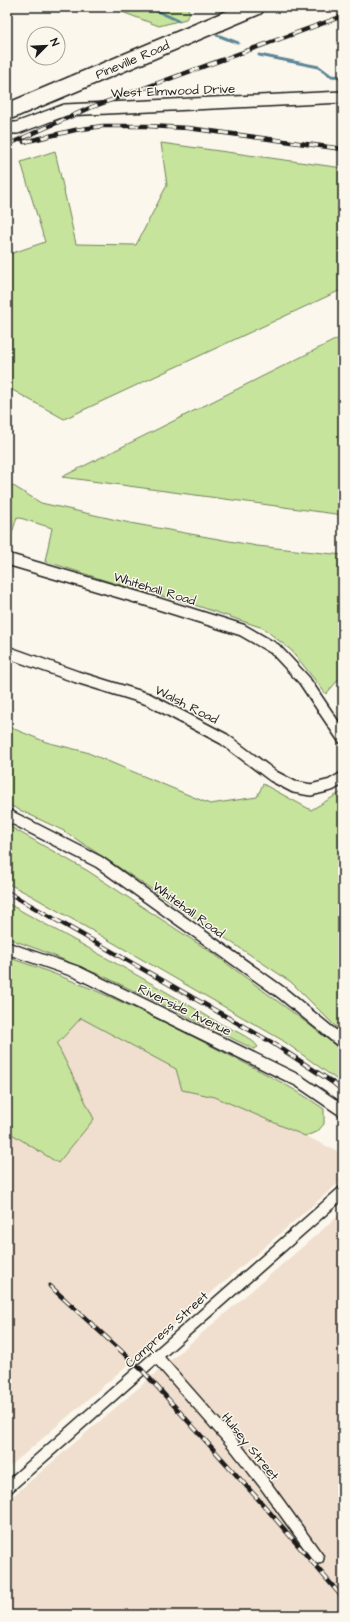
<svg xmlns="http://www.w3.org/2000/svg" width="350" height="1622" font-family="'Architects Daughter',sans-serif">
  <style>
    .built { fill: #f0dfce }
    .green { fill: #c6e49c; stroke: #71805c }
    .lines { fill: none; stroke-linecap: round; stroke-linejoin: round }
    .stream { stroke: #5c8696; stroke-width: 3 }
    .minor-casing { stroke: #1c1c1c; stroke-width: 14 }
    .secondary-casing { stroke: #1c1c1c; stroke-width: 19 }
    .minor { stroke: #fbf7ec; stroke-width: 11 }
    .secondary { stroke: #fbf7ec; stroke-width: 16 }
    .rail-casing { stroke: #1c1c1c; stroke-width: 4.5 }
    .rail { stroke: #fbf7ec; stroke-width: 3; stroke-dasharray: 9; stroke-linecap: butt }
    .labels { text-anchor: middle; stroke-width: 3; stroke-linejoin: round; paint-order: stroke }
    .street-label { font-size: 13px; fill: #1c1c1c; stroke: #fbf7ec }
  </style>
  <rect width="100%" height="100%" fill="#fbf7ec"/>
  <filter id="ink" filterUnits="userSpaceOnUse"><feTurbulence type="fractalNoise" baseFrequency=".025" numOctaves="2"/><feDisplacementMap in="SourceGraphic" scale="8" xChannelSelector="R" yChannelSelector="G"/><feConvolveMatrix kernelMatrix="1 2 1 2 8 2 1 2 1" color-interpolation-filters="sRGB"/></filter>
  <g filter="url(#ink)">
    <!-- built -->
    <path class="built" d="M 81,1018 L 176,1069 L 182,1090 L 215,1097 L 291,1129 L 343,1154 L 343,1179 L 7,1469 L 7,1131 L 58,1163 L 93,1119 L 57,1044 Z
      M 343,1212 L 343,1615 L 7,1615 L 7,1501 Z"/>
    <!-- green -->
    <path class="green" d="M 99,7 L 187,7 L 190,13 L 186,19 L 159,26 L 117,10 Z
      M 161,143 L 343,168 L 343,289 L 64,419 L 7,387 L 7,255 L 45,242 L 21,162 L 55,151 L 76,244 L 136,245 L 167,185 Z
      M 343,336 L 343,515 L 62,477 Z
      M 7,482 L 41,503 L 130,523 L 257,546 L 343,555 L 343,677 L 340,678 L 326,694 L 292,651 L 263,628 L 189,603 L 110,582 L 45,561 L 52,528 L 17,517 L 7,549 Z
      M 7,726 L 46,742 L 86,752 L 210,804 L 257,797 L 263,784 L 311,810 L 343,791 L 343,1034 L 291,982 L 64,831 L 7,804 Z
      M 7,825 L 88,871 L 214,954 L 323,1035 L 343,1052 L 343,1084 L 282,1040 L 32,896 L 7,883 Z
      M 7,903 C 77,942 148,980 217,1022 C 228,1028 252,1037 258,1047 L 254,1049 L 105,977 L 40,950 L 7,938 Z
      M 7,957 C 81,981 152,1015 221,1051 C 256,1069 292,1086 324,1109 L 324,1124 L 317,1132 L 305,1136 L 215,1097 L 182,1090 L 176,1069 L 81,1018 L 57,1044 L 94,1119 L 58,1163 L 7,1131 Z"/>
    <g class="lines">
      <!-- stream -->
      <path class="stream" d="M 148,7 L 179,21
        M 217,35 L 238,43
        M 259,55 L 319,67 L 331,76 L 343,77"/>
      <!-- minor casing -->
      <g class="minor-casing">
        <path id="minor" d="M 7,128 L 17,128 L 65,110 L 343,97
          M 7,559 L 143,599 L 242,630 L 275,649 L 304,680 L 343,738
          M 7,652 L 77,677 L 148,699 L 224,739 L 273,776 L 294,787 L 311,790 L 331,785 L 343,778
          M 7,815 L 99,862 L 282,993 L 343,1043
          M 7,948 L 77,972 L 299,1081 L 343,1111
          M 156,1356 L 235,1446 L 264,1483 L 318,1558
          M 7,1488 L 343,1192"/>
      </g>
      <!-- secondary casing -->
      <g class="secondary-casing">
        <path id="secondary" d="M 7,112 L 256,7"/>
      </g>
      <!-- minor -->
      <use href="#minor" class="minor"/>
      <!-- secondary -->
      <use href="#secondary" class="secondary"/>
      <!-- rail casing -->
      <g class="rail-casing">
        <path id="rail" d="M 24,142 L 75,130 L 103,126 L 147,126 L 188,128 L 343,149
          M 7,145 L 92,107 L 343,16
          M 7,892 L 271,1042 L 332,1082 L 343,1091
          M 50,1286 L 142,1370 L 267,1509 L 343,1598"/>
      </g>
      <!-- rail -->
      <use href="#rail" class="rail"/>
    </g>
  </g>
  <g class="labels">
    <!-- street labels -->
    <g class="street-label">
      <text transform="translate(132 59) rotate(-23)" y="5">Pineville Road</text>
      <text transform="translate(173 90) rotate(-2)" y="5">West Elmwood Drive</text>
      <text transform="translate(155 588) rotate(17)" y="5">Whitehall Road</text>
      <text transform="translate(187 704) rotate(27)" y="5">Walsh Road</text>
      <text transform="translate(189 909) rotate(36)" y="5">Whitehall Road</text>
      <text transform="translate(185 1009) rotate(26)" y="5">Riverside Avenue</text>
      <text transform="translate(166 1329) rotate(-42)" y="5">Compress Street</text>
      <text transform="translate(251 1446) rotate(51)" y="5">Hulsey Street</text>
    </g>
  </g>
  <!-- margin -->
  <rect width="350" height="1622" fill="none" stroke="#fbf7ec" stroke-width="24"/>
  <rect x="12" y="12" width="326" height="1598" fill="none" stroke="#1c1c1c" stroke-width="1.5" filter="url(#ink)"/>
  <!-- north arrow -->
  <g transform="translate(46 46) rotate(66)"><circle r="19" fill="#fbf7ec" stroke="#a29f99"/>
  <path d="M0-3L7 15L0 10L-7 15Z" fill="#1c1c1c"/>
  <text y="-6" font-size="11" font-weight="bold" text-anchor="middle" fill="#1c1c1c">N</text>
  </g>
</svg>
